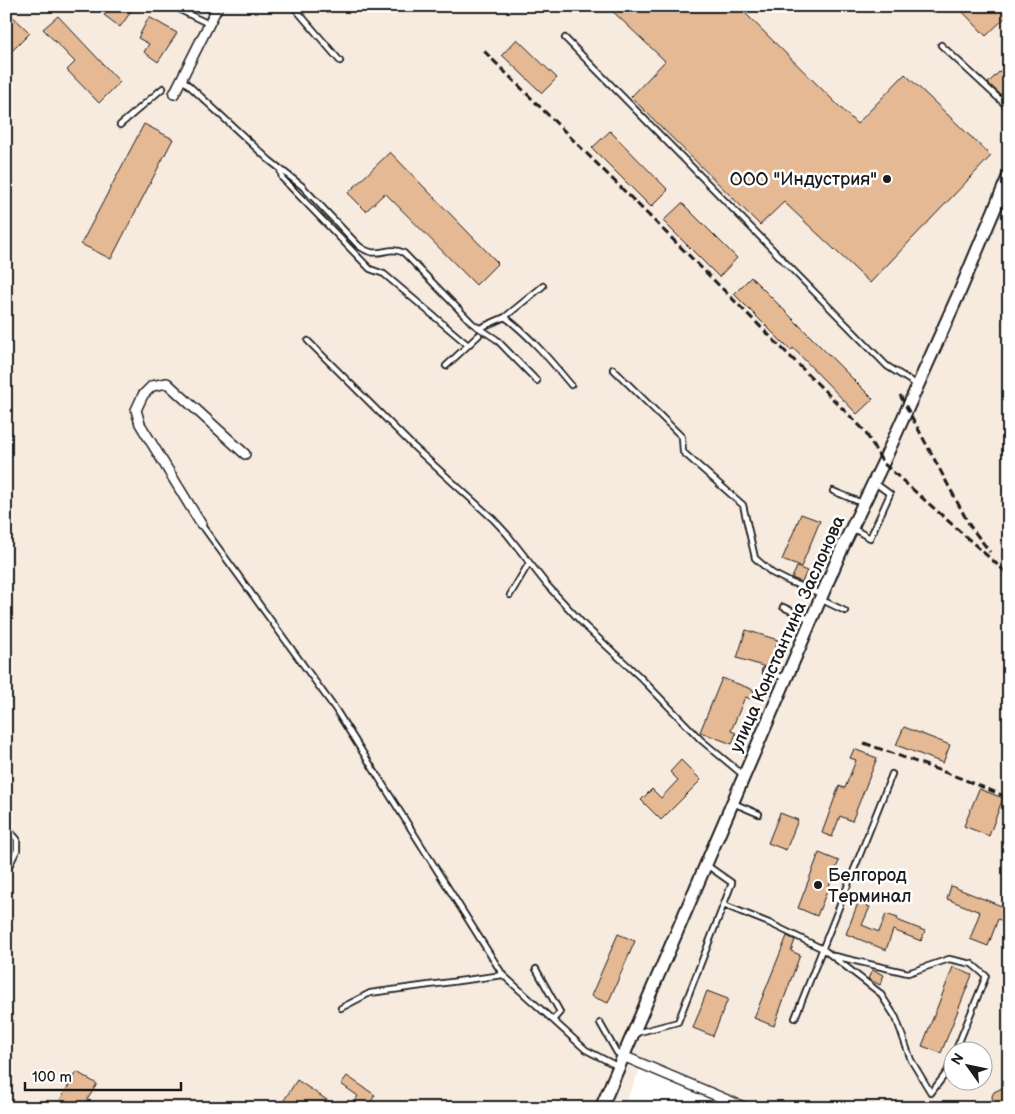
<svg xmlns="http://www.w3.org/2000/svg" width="1015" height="1114" font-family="'Balsamiq Sans',sans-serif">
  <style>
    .built { fill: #f7eadf; fill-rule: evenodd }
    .building { fill: #e4b994; stroke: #1c1c1c }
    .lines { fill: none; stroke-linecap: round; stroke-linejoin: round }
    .lane-casing { stroke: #1c1c1c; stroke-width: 8 }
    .street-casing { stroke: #1c1c1c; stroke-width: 12 }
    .secondary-casing { stroke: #1c1c1c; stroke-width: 15 }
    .lane { stroke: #fff; stroke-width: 4.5 }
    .street { stroke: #fff; stroke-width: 9 }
    .secondary { stroke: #fff; stroke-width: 11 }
    .rail { stroke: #1c1c1c; stroke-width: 3; stroke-dasharray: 8 4; stroke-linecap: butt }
    .poi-dot { fill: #1c1c1c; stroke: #fff; stroke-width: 2 }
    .labels { text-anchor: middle; stroke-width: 5; stroke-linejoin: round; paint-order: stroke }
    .poi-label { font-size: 18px; fill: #1c1c1c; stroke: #fff; text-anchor: end }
    .street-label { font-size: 18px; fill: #1c1c1c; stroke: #fff }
  </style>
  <rect width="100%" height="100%" fill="#fff"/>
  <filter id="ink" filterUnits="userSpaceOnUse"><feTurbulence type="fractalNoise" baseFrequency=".02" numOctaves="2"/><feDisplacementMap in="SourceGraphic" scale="10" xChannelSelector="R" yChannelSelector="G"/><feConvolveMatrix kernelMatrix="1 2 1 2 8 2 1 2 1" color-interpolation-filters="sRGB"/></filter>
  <g filter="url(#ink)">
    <!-- built -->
    <path class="built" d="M 6,6 L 1009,6 L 1009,1108 L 730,1108 L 640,1069 L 623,1108 L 6,1108 ZM 952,1052 L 982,1052 L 982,1082 L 952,1082 Z"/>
    <!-- building -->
    <path class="building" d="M 111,6 L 135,6 L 120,27 L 104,15 Z
      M 607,6 L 738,6 L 857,124 L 905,74 L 991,156 L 870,283 L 784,202 L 760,225 L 631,97 L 665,61 Z
      M 957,6 L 1009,6 L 1009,14 L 986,36 Z
      M 6,10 L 30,33 L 6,57 Z
      M 58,16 L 120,82 L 99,103 L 67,70 L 75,62 L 43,29 Z
      M 149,17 L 177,33 L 158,62 L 144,52 L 149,44 L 138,38 Z
      M 517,39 L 557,78 L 542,93 L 502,55 Z
      M 1009,62 L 1009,88 L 1001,95 L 988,83 Z
      M 144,124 L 173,139 L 111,259 L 81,244 Z
      M 610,131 L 668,190 L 651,207 L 592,148 Z
      M 390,152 L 498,263 L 476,285 L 385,193 L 366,211 L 348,193 Z
      M 682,203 L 737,258 L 719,277 L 663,221 Z
      M 751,277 L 873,399 L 857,414 L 793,348 L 791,351 L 734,294 Z
      M 801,514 L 820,521 L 801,567 L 782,560 Z
      M 797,567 L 807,571 L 802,582 L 792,578 Z
      M 746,630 L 778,640 L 769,668 L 737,658 Z
      M 722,678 L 754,690 L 751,699 L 745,697 L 731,731 L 736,733 L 732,744 L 700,732 Z
      M 904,727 L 950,745 L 943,763 L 896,745 Z
      M 854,749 L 877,758 L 852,821 L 840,816 L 832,837 L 822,833 L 839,786 L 845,788 L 856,760 L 850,758 Z
      M 681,760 L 701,780 L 661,820 L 641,800 L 652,789 L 661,798 L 678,780 L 670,772 Z
      M 979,789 L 1003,798 L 989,836 L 964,826 Z
      M 780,813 L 798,820 L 786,850 L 768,843 Z
      M 819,853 L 839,861 L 817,916 L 798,908 Z
      M 951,886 L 1009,909 L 1005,922 L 998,919 L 988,946 L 970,939 L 980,912 L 947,899 Z
      M 858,903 L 870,907 L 862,925 L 879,932 L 886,914 L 898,918 L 897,920 L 925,931 L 921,941 L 893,930 L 886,950 L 846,934 Z
      M 618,934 L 635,941 L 608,1003 L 591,996 Z
      M 787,936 L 795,940 L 791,951 L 800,955 L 774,1026 L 754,1018 Z
      M 953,967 L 972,975 L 941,1053 L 922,1046 Z
      M 872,970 L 884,975 L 880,985 L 868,979 Z
      M 707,991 L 728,999 L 713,1036 L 693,1028 Z
      M 77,1072 L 97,1084 L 82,1108 L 55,1108 Z
      M 347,1076 L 375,1095 L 367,1108 L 350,1108 L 358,1096 L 341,1084 Z
      M 297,1080 L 339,1108 L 279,1108 Z
      M 1002,1088 L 1009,1088 L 1009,1108 L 995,1108 L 993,1105 L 992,1096 L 994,1092 Z"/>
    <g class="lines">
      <!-- lane casing -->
      <g class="lane-casing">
        <path id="lane" d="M 293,6 L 340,61
          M 182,11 L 209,24
          M 565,38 L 887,366 L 917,385
          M 941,45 L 1009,108
          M 182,79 L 269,160 L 302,186 L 358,245 C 378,262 386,244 404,253 L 473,324 L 496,339 L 537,381
          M 120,125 L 163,88
          M 280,169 L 282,178 L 370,269 L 384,274 L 468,345
          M 1000,201 L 1009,203
          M 505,317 L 543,286
          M 480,328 L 505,317 C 530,336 551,361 571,385
          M 308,341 L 414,447 L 493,519 L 507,534 L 547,585 L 585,626 L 640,677 L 701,740 L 743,775
          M 446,366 L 479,335
          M 613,369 L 682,437 L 683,452 L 743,505 L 755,558 L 772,573 L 790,582 L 821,594
          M 833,491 L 862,503
          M 201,524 L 336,710 L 503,975 L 586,1050 L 617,1066
          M 852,528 L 870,538 L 890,494 L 875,483
          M 510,595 L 529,563
          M 822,600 L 845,611
          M 783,607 L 811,620
          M 765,671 L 785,678
          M 733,803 L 759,814
          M 6,827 L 17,839 L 17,850 L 6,872
          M 724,905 L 769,923 L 823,949 L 880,993 L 896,1018 L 911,1060 L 931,1093 L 947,1072 L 952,1059
          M 834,956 L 908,973 L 949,959 L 972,964 L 986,976 L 955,1052
          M 536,969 L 560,1012 L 553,1020
          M 341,1008 L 370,993 L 503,975
          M 795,1018 L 892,774
          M 600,1023 L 617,1053 L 623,1056
          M 636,1033 L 678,1022 L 732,883 L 708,866"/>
      </g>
      <!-- street casing -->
      <g class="street-casing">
        <path id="street" d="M 174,94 L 218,6
          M 201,524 L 140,424 L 136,410 L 143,395 L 152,386 L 167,383 L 245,454
          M 623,1056 L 746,1108"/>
      </g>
      <!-- secondary casing -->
      <g class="secondary-casing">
        <path id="secondary" d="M 601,1108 L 844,544 L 883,463 L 960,291 L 1009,175"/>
      </g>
      <!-- lane -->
      <use href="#lane" class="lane"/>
      <!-- street -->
      <use href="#street" class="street"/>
      <!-- secondary -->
      <use href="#secondary" class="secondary"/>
      <!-- rail -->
      <path class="rail" d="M 484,51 L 864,430 L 883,463 L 1009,575
        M 900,395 L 970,526 L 990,552
        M 864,743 L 963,779 L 1009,798"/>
    </g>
  </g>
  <!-- markers -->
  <g class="poi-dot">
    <circle cx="887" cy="179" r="5"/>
    <circle cx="818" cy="885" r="5"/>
  </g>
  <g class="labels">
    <!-- poi labels -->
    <g class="poi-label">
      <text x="877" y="185">ООО "Индустрия"</text>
      <text x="828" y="881" text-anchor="start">Белгород<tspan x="828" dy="21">Терминал</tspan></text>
    </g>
    <!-- street labels -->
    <g class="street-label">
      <text transform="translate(787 634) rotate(-66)" y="6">улица Константина Заслонова</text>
    </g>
  </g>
  <!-- margin -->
  <rect width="1015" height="1114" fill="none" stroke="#fff" stroke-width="25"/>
  <rect x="12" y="12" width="990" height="1089" fill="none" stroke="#1c1c1c" stroke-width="2" filter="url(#ink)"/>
  <!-- north arrow -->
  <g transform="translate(968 1066) rotate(303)"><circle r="24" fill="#ffffff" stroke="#a4a4a4"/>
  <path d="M0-4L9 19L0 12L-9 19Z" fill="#1c1c1c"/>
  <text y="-8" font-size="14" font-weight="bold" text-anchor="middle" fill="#1c1c1c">N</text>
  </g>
  <!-- scale -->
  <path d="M25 1082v8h156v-8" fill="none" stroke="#1c1c1c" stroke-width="2.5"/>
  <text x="32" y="1082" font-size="15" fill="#1c1c1c" stroke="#ffffff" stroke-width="4" paint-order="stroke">100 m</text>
</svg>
